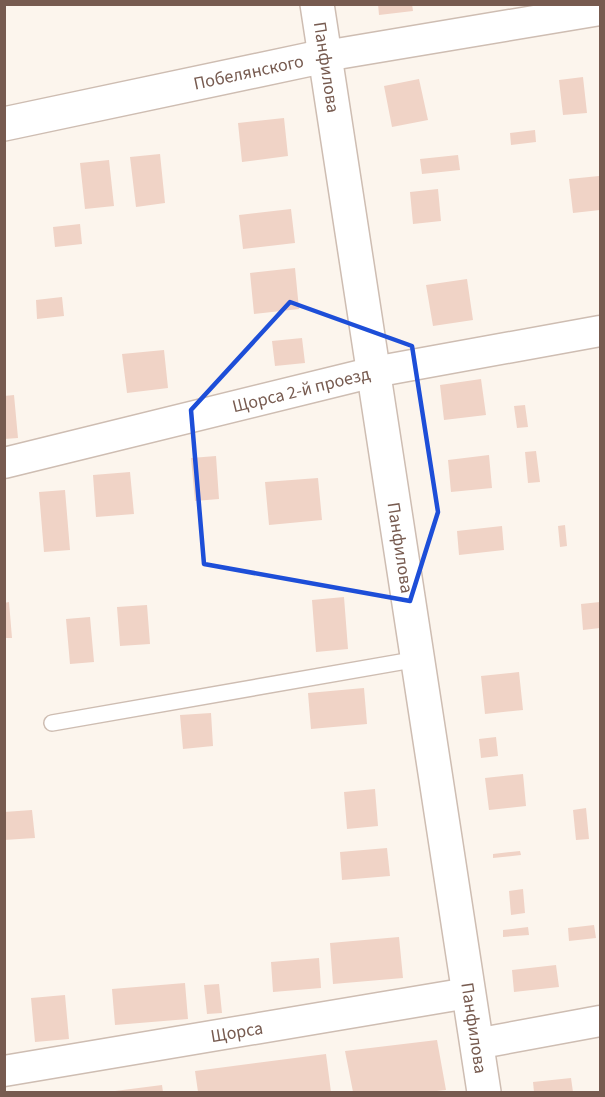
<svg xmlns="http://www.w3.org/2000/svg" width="605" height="1097" font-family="'Source Sans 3',sans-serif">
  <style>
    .building { fill: #f0d3c6 }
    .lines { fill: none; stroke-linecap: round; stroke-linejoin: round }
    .service-casing { stroke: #cebdb2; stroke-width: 18 }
    .minor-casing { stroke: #cebdb2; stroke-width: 33 }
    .tertiary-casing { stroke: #cebdb2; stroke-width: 36 }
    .service { stroke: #fff; stroke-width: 15 }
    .minor { stroke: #fff; stroke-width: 30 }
    .tertiary { stroke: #fff; stroke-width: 33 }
    .marked { fill: none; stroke: #1d4ed8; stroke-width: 4.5; stroke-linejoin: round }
    .labels { text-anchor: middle; stroke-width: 4.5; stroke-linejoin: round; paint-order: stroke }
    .street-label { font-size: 18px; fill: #775b50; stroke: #fef9f3 }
  </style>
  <rect width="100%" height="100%" fill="#fcf5ed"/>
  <!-- building -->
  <path class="building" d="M 378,4 L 412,4 L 413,11 L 379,15 Z
    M 583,77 L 587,113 L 563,115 L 559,80 Z
    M 419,79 L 428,120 L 392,127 L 384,86 Z
    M 284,118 L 288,156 L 242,162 L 238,123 Z
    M 535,130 L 536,142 L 511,145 L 510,133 Z
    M 160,154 L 165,203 L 136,207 L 130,157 Z
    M 458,155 L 460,170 L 422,174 L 420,159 Z
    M 109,160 L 114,206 L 85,209 L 80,163 Z
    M 599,176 L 600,210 L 573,213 L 569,179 Z
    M 438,189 L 441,221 L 413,224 L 410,192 Z
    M 291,209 L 295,243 L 243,249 L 239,215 Z
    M 80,224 L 82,244 L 55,247 L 53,227 Z
    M 295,268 L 299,309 L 254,314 L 250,273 Z
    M 467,279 L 473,320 L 433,326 L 426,285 Z
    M 62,297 L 64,316 L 37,319 L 36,300 Z
    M 302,338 L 305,363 L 275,366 L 272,341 Z
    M 164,350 L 168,388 L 127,393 L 122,354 Z
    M 481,379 L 486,415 L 444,420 L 440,385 Z
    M 14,395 L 18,438 L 4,439 L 4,396 Z
    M 525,405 L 528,427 L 517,428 L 514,406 Z
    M 536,451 L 540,482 L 528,483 L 525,452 Z
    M 489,455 L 492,488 L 451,492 L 448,460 Z
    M 216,456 L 219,499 L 195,501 L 191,458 Z
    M 130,472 L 134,514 L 96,517 L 93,475 Z
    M 318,478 L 322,520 L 269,525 L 265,482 Z
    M 65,490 L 70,550 L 44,552 L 39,492 Z
    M 565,525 L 567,546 L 560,547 L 558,526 Z
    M 502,526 L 504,550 L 459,555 L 457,531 Z
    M 344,597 L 348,649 L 316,652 L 312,600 Z
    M 9,602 L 12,638 L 4,638 L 4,603 Z
    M 600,602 L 600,628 L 583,630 L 581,604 Z
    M 147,605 L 150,644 L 120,646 L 117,607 Z
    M 90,617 L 94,662 L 70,664 L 66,619 Z
    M 519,672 L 523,710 L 485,714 L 481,676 Z
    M 364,688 L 367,724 L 311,729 L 308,693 Z
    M 211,713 L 213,746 L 183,749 L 180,715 Z
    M 496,737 L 498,756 L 481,758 L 479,739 Z
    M 523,774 L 526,806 L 489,810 L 485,778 Z
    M 375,789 L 378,826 L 347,829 L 344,792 Z
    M 586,808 L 589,839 L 576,840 L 573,810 Z
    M 32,810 L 35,838 L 4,840 L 4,812 Z
    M 387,848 L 390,876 L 342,880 L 340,852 Z
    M 520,851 L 521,855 L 493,858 L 493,854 Z
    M 523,889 L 525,913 L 511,915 L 509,891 Z
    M 594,925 L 596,938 L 569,941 L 568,928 Z
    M 528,927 L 529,935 L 503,937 L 503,930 Z
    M 399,937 L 403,978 L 333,984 L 330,943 Z
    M 319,958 L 321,988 L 273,992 L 271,962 Z
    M 556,965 L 559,987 L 514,992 L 512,970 Z
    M 185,983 L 188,1019 L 115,1025 L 112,989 Z
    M 219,984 L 222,1013 L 207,1014 L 204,985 Z
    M 65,995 L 69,1039 L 35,1042 L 31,998 Z
    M 437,1040 L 446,1090 L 427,1092 L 353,1092 L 345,1051 Z
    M 326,1054 L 331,1092 L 198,1092 L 195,1071 Z
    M 571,1078 L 573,1092 L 534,1092 L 533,1082 Z
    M 162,1085 L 163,1092 L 115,1092 L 115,1091 Z"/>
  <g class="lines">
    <!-- service casing -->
    <g class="service-casing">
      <path id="service" d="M 52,723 L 418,659"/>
    </g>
    <!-- minor casing -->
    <g class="minor-casing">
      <g id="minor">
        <path d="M 325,56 L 600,10"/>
        <path id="s1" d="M 4,463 L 374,372 L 600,331"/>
        <path d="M 476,1044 L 600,1021"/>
        <path id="s2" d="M 4,1071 L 468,993"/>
      </g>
    </g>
    <!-- tertiary casing -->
    <g class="tertiary-casing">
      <g id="tertiary">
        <path id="s3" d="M 317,4 L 484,1092"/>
        <path id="s4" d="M 4,124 L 325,56"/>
      </g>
    </g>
    <!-- service -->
    <use href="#service" class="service"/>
    <!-- minor -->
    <use href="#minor" class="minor"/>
    <!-- tertiary -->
    <use href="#tertiary" class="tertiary"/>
  </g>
  <!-- marked area -->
  <path class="marked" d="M 290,302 L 412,346 L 438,512 L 410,601 L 204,564 L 191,410 Z"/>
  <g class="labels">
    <!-- street labels -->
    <g class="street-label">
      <text dy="6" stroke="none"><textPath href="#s3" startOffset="64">Панфилова</textPath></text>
      <text dy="6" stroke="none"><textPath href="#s4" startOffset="250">Побелянского</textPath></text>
      <text dy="6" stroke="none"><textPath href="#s1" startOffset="306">Щорса 2-й проезд</textPath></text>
      <text dy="6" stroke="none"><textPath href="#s3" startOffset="550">Панфилова</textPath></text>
      <text dy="6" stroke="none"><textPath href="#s3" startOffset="1036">Панфилова</textPath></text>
      <text dy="6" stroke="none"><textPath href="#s2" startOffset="236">Щорса</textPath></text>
    </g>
  </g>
  <!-- border -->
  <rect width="605" height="1097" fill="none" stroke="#775b50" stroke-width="12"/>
</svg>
